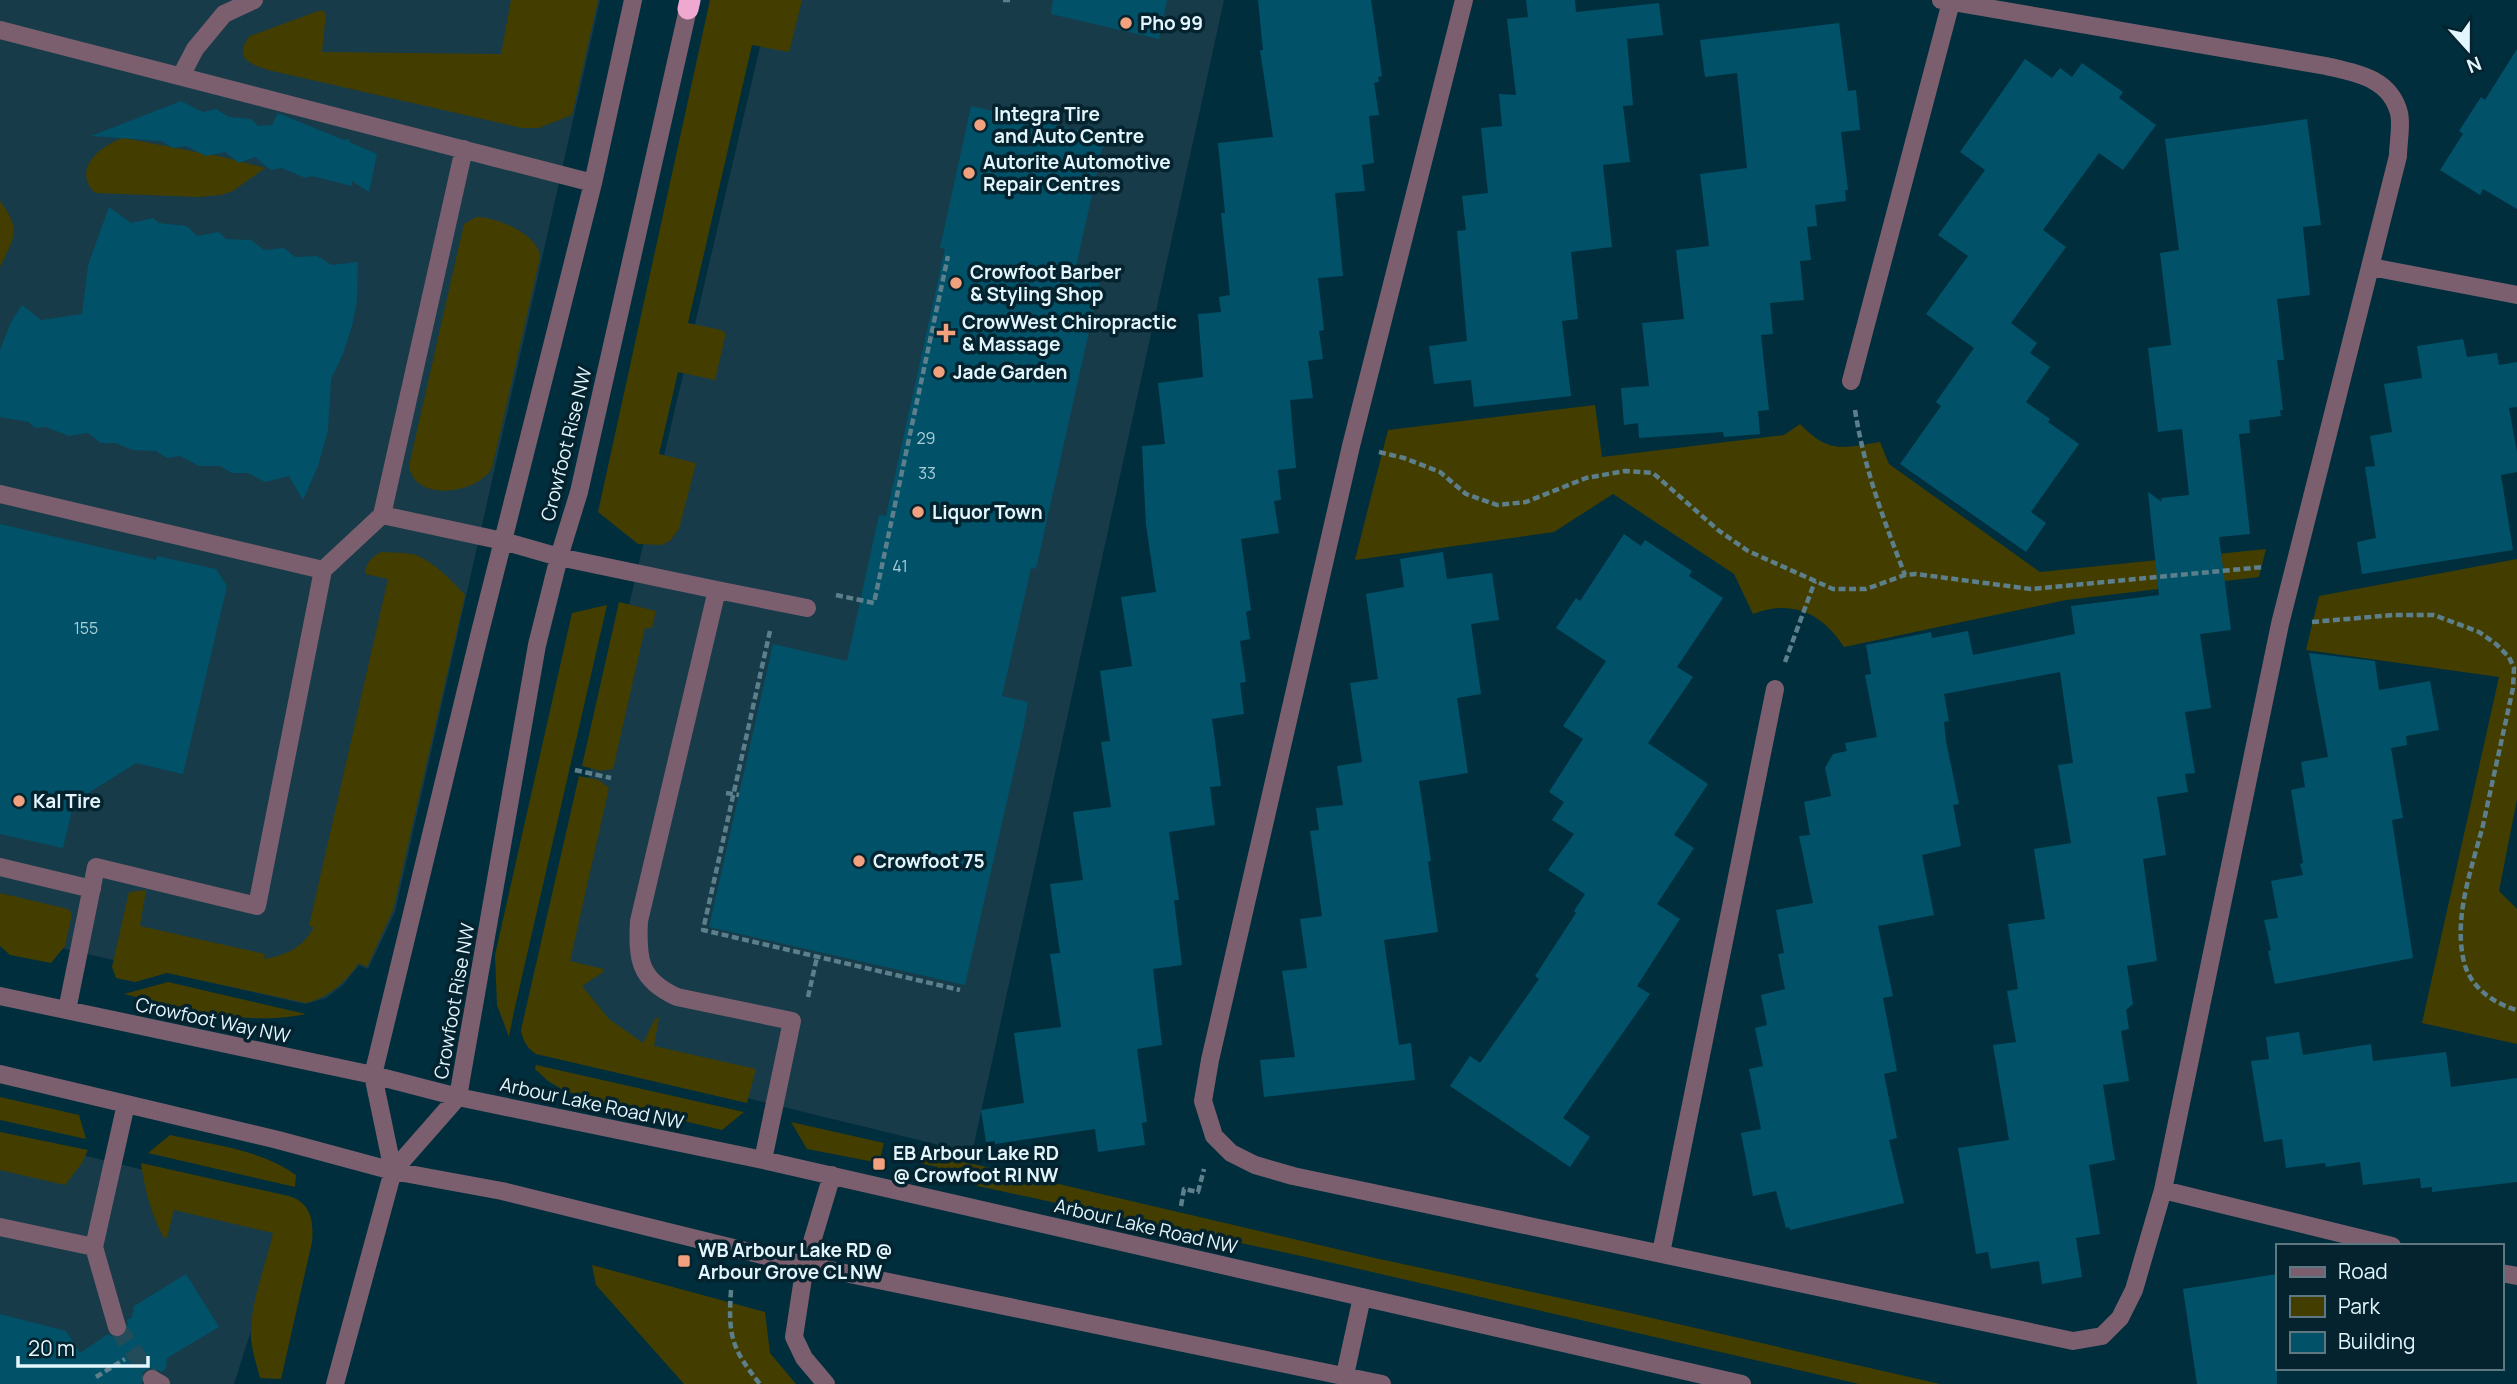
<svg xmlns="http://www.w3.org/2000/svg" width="2517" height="1384" font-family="Manrope,sans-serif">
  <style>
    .built { fill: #173b48 }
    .green { fill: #433e00 }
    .building { fill: #015269 }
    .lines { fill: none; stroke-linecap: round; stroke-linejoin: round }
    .minor-tunnel { stroke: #224c5a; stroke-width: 18; stroke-dasharray: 18 9; stroke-linecap: butt }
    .path { stroke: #5c7f8b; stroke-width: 4.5; stroke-dasharray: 7 3.5; stroke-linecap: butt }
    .minor { stroke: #7c5f6f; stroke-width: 18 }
    .highway { stroke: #efa9d1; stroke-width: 21 }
    .poi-dot { fill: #f1a17d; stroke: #04232e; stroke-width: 2.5 }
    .labels { text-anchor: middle; stroke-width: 7; stroke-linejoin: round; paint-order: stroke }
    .number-label { font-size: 16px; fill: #abcdd8 }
    .poi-label { font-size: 19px; font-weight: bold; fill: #e4f6fd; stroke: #04232e; text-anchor: start }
    .street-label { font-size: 19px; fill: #e4f6fd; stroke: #04232e }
  </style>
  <rect width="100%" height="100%" fill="#002e3d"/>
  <!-- built -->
  <path class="built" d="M 0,0 L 600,0 L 395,912 L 368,969 L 359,965 L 343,985 L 326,998 L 305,1004 L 0,934 Z
    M 771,0 L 1224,0 L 972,1153 L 526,1044 Z
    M 0,1135 L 291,1206 L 234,1384 L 0,1384 Z"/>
  <!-- green -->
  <path class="green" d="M 511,0 L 598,0 L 572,115 L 539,128 L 522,128 L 268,70 C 249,64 233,57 250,36 L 321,10 L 326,13 L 322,52 L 501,54 Z
    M 710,0 L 802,0 L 789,52 L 752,45 L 688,323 L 721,330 L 725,333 L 725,337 L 715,380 L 678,372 L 659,454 L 696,463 L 679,529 L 670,541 L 661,545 L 638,544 L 598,512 Z
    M 124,138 L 227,158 L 265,168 L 233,191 L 221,195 L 199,197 L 95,193 C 71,169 101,145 124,138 Z
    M 0,201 C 22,230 14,237 0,267 Z
    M 476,217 C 496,217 539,234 540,257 L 492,468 C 477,494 415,503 409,466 L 464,224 Z
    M 1595,405 L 1602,457 L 1784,435 L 1800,424 C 1829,454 1842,448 1880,442 L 1889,464 L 2040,572 L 2266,549 L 2259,577 L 2066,600 L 1844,647 C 1822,613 1792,599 1753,614 L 1734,574 L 1613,494 L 1554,532 L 1355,560 L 1388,430 Z
    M 381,552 C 392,553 405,552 416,555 C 435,563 451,580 465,595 L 393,910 L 367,967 L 359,963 C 343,984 331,996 306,1003 L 167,973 L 135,982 L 116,978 L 112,967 L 129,892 L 146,890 L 140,926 L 265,954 L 264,959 C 285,956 304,947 314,927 L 309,926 L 388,579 L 365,574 C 366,563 371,557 381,552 Z
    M 2517,559 L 2517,799 L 2499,891 L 2517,909 L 2517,1044 L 2422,1023 L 2499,677 L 2306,650 L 2319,596 Z
    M 619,602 L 656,611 L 652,628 L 645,628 L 613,769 L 601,771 L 582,766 Z
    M 607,605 L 513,1016 L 509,1037 L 497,1005 L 495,955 L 572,613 Z
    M 579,776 L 599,780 L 609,788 L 570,961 L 603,969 L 603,972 L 582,986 L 609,1019 L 643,1043 L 655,1019 L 659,1017 L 654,1046 L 756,1069 L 747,1103 L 536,1054 C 527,1048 523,1041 521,1030 Z
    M 0,893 L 68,909 L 72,914 L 65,946 L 51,963 L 10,955 L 0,946 Z
    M 168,982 L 306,1014 C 246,1027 182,1008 124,994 Z
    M 536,1065 L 744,1112 L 722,1130 L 586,1098 L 563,1090 L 548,1081 L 535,1069 Z
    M 0,1097 L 79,1115 L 86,1139 L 0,1120 Z
    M 791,1122 L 884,1143 L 879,1163 L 807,1149 Z
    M 0,1132 L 88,1150 L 82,1163 L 65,1185 L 0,1170 Z
    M 170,1135 C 212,1145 260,1149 296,1175 L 295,1187 L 148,1153 Z
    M 922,1152 L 1375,1258 L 1630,1313 L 1940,1384 L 1859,1384 L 1333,1263 L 936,1177 L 938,1167 L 919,1163 Z
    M 141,1163 L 289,1196 C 311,1203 314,1221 312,1242 L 281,1379 L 260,1378 C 256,1362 250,1346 251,1330 C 252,1297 266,1265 273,1233 L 174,1210 L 167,1237 L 164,1238 C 151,1214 145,1190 141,1163 Z
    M 592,1265 L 765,1312 L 770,1353 L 796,1384 L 684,1384 L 596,1285 Z"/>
  <!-- building -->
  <path class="building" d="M 1053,0 L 1167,0 L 1159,39 L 1051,14 Z
    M 1258,0 L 1371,0 L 1382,76 L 1378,77 L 1379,82 L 1374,83 L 1379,115 L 1369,116 L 1374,163 L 1362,165 L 1365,191 L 1335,193 L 1343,276 L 1318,278 L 1324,330 L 1319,331 L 1323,359 L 1308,361 L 1313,398 L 1290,400 L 1296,468 L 1278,470 L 1281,500 L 1274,501 L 1279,533 L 1241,539 L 1251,610 L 1246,612 L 1250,639 L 1240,641 L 1246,682 L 1240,683 L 1244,714 L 1212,719 L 1221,786 L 1210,787 L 1215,825 L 1169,832 L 1179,900 L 1174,900 L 1182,965 L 1153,969 L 1162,1045 L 1137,1049 L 1147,1122 L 1142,1123 L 1145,1145 L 1098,1152 L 1095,1129 L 995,1144 L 995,1141 L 986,1142 L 981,1110 L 1024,1103 L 1014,1033 L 1061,1027 L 1050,954 L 1060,953 L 1050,884 L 1083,880 L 1073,812 L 1111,807 L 1101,742 L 1110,741 L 1100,671 L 1132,666 L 1121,597 L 1156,592 L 1146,525 L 1142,446 L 1165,444 L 1158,383 L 1203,377 L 1198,314 L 1221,312 L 1219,297 L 1230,295 L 1221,213 L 1225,213 L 1218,143 L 1273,137 L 1260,50 L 1263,50 Z
    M 1526,0 L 1575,0 L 1576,12 L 1659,3 L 1663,35 L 1627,39 L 1633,105 L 1623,106 L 1630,162 L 1603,165 L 1612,247 L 1571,252 L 1578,319 L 1562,321 L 1571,396 L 1474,407 L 1471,380 L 1434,384 L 1429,346 L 1467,341 L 1457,231 L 1466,230 L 1462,196 L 1488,193 L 1481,128 L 1502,126 L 1499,94 L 1516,95 L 1507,19 L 1528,17 Z
    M 1839,23 L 1848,91 L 1856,90 L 1860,130 L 1841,132 L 1848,190 L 1845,190 L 1846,201 L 1815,205 L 1817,226 L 1807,227 L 1811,260 L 1800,261 L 1804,300 L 1770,303 L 1773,334 L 1761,335 L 1769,410 L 1758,411 L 1760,434 L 1724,437 L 1723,432 L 1639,438 L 1638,423 L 1624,425 L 1621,388 L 1649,386 L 1642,323 L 1684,319 L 1676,250 L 1709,246 L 1700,174 L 1747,168 L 1737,73 L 1705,77 L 1700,40 Z
    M 2517,49 L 2517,209 L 2483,189 L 2480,195 L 2440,170 L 2463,134 L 2459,131 L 2481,97 L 2485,100 Z
    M 2025,59 L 2052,78 L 2060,68 L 2072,77 L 2082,63 L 2123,92 L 2119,98 L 2156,125 L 2123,170 L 2099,153 L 2043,230 L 2066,247 L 2011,323 L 2037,343 L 2030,353 L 2050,367 L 2026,402 L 2050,419 L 2048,422 L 2079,444 L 2031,512 L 2046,523 L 2026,552 L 1900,464 L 1941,406 L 1936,402 L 1974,348 L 1926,314 L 1968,256 L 1938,235 L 1985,170 L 1960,152 Z
    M 181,101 L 203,112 L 216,109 L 229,117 L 251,119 L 258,126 L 272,125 L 278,113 L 344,140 L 349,139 L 349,142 L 377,154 L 369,192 L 352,181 L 352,186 L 312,176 L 305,178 L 282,168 L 271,170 L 255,157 L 239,163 L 225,152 L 206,156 L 186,146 L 173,148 L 162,141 L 91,136 Z
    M 971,106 L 1105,136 L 1076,267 L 1102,273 L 1036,569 L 1031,568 L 1002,696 L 1028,702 L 1023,731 L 965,985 L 709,927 L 773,644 L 847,661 L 879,515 L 886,516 L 945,249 L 940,248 Z
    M 2307,119 L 2321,225 L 2303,227 L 2310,295 L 2277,299 L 2284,360 L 2277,360 L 2283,410 L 2280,410 L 2281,416 L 2249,420 L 2250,433 L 2239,434 L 2250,534 L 2219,537 L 2231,630 L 2200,634 L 2211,708 L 2185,712 L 2195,773 L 2185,774 L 2188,792 L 2157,797 L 2166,855 L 2143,859 L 2157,961 L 2127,966 L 2133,1004 L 2126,1010 L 2129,1029 L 2121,1031 L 2129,1081 L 2103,1085 L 2115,1160 L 2089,1165 L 2100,1234 L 2076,1238 L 2082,1277 L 2042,1284 L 2039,1261 L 1991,1269 L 1988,1252 L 1976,1254 L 1958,1148 L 2009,1140 L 1993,1045 L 2016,1042 L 2007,991 L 2018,989 L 2008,924 L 2045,919 L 2034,849 L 2071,843 L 2058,765 L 2073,763 L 2060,672 L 1944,694 L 1949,721 L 1944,722 L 1946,741 L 1959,804 L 1953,805 L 1961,846 L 1922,855 L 1934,915 L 1878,926 L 1893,996 L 1883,998 L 1897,1071 L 1884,1074 L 1897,1138 L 1889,1140 L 1904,1203 L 1790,1230 L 1789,1227 L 1786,1228 L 1776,1191 L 1753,1196 L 1741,1133 L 1761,1129 L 1749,1069 L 1763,1066 L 1755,1028 L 1767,1025 L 1761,995 L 1785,989 L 1778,954 L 1784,953 L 1776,910 L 1813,903 L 1799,836 L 1810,835 L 1804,802 L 1831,796 L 1825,768 L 1833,754 L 1847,751 L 1845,743 L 1877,737 L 1865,675 L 1871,674 L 1866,645 L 1931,632 L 1932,638 L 1968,631 L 1973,655 L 2075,634 L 2071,606 L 2159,595 L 2148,492 L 2162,502 L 2161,498 L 2189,495 L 2182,429 L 2158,432 L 2148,348 L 2171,345 L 2160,253 L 2179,250 L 2165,139 Z
    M 109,207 L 131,223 L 153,218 L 159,223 L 187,226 L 197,236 L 219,232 L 226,239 L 251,240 L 264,250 L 284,248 L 295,257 L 317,256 L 332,265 L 358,262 L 357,301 L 352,326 L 343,354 L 331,379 L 328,430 L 318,466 L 303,500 L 289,476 L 265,482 L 248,473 L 232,473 L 220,466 L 199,466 L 180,456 L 167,458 L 156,451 L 133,450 L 115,443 L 101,443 L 88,433 L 69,436 L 46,427 L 35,428 L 29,422 L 0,417 L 0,350 L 11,322 L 22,305 L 41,320 L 82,314 L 88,265 Z
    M 2463,339 L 2467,357 L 2497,353 L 2499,365 L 2517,362 L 2517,407 L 2509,408 L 2517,452 L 2517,472 L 2501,475 L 2513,550 L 2362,574 L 2357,542 L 2376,538 L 2365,467 L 2375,466 L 2370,436 L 2392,432 L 2384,384 L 2422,378 L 2417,346 Z
    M 0,524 L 156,560 L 157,556 L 216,569 L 227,586 L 183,774 L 136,763 L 74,802 L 63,848 L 0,834 Z
    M 1624,534 L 1641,546 L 1645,540 L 1692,571 L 1689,576 L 1723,598 L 1677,667 L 1693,677 L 1648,743 L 1708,784 L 1674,835 L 1694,848 L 1657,904 L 1680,919 L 1637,986 L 1650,994 L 1563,1118 L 1590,1137 L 1570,1167 L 1450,1086 L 1470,1056 L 1480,1063 L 1539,979 L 1535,976 L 1576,913 L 1574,911 L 1585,894 L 1548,870 L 1574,834 L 1552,820 L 1564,802 L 1549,792 L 1583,739 L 1563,726 L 1606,661 L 1556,628 L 1576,598 L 1580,601 Z
    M 1443,552 L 1447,579 L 1492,573 L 1499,620 L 1471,624 L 1481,694 L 1457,698 L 1468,773 L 1419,781 L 1431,861 L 1428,862 L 1438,932 L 1384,940 L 1399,1045 L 1411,1043 L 1415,1080 L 1264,1097 L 1260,1060 L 1295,1057 L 1282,971 L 1307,968 L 1300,919 L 1322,916 L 1310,831 L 1319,830 L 1316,808 L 1343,805 L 1337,766 L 1362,762 L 1350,683 L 1378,679 L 1366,594 L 1404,587 L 1400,559 Z
    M 2309,653 L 2375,661 L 2379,690 L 2430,681 L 2439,730 L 2406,736 L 2407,745 L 2391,748 L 2403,818 L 2392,820 L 2413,958 L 2275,984 L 2268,951 L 2271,950 L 2264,920 L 2278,918 L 2271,881 L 2303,875 L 2300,864 L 2303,863 L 2291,790 L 2305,787 L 2301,762 L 2328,757 Z
    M 2299,1032 L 2303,1055 L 2371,1044 L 2373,1061 L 2446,1052 L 2451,1087 L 2517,1078 L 2517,1182 L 2432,1192 L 2432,1187 L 2421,1188 L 2420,1178 L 2363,1185 L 2360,1162 L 2326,1167 L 2325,1163 L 2286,1168 L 2282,1139 L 2264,1142 L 2251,1061 L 2269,1059 L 2266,1037 Z
    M 186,1274 L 219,1327 L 167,1358 L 166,1368 L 162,1372 L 152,1368 L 146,1370 L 142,1374 L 142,1384 L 0,1384 L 0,1314 L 66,1331 L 80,1353 L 108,1334 L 115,1338 L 125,1335 L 128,1329 L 127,1320 L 132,1317 L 134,1306 Z
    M 2277,1274 L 2277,1384 L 2197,1384 L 2183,1289 Z"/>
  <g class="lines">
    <!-- minor-tunnel -->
    <path class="minor-tunnel" d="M 117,1327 L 152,1379"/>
    <!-- path -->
    <path class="path" d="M 1003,0 L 1010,0
      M 1855,410 C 1864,468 1884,521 1905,575
      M 1379,452 L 1404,458 L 1440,472 L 1466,494 L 1497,505 L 1526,502 L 1586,478 L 1625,471 L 1653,473 L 1718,530 L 1748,551 L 1833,589 L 1866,589 L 1905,575 L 1916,574 L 2031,589 L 2263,567
      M 836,595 L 874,603 L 948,256
      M 2312,622 L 2393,615 L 2434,615 L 2479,632 L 2496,644 L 2509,657 L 2514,668 L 2513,688 C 2503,734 2493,779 2483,825 C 2472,868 2453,917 2464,962 C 2470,987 2494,1004 2517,1010
      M 770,631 L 703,930 L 960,990
      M 1785,662 L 1815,581
      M 575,770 L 611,778
      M 726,793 L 739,795
      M 808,997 L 817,957
      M 1181,1206 L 1184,1189 L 1198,1192 L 1204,1169
      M 731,1290 C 728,1335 731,1348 760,1384
      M 96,1377 L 125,1359"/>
    <!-- minor -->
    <path class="minor" d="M 1464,0 L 1351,446 L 1210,1060 L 1203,1101 L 1214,1136 L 1231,1153 L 1255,1165 L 1293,1176 L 2073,1341 L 2102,1336 L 2120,1318 L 2134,1290 L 2163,1190 L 2280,624 L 2398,156 C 2398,143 2402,125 2399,113 C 2390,78 2356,73 2326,66 L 1941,0
      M 0,30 L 593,183
      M 181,76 L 195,49 L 224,14 L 254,0
      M 2371,267 L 2517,295
      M 1851,381 L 1951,2
      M 0,494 L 323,570
      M 382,515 L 464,149
      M 717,590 L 807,608
      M 0,867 L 92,889
      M 0,996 L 373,1075 L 458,1097 L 763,1160 L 1742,1384
      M 67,1010 L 96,867 L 257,906 L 323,570 L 382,515 L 503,541 L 559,557 L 717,590 L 639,921 C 637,959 639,980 677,997 L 792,1021 L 763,1160
      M 0,1074 L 278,1140 L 393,1171 L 502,1191 L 782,1260 L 1382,1384
      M 393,1171 L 373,1075 L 479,636 L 593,183 L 633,0
      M 2163,1190 L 2392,1246
      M 0,1227 L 94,1247 L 126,1104
      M 94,1247 L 117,1327
      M 1661,1253 L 1775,689
      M 2501,1273 L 2517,1276
      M 152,1379 L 161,1384
      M 335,1384 L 393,1171 L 458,1097 L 537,645 L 559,557 L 579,492 L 688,9
      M 826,1384 L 804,1358 L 794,1337 L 805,1265 L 832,1175
      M 1343,1384 L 1362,1297"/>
    <!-- highway -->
    <path class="highway" d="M 688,9 L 690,0"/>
  </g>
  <!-- markers -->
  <g class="poi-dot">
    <circle cx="1126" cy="23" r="7"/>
    <circle cx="980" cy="125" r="7"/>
    <circle cx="969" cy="173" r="7"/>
    <circle cx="956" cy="283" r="7"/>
    <path d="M942.5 322.5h7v7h7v7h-7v7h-7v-7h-7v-7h7z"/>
    <circle cx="939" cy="372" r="7"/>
    <circle cx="918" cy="512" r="7"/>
    <circle cx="19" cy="801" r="7"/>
    <circle cx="859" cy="861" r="7"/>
    <rect x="872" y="1157" width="14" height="14" rx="3.5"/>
    <rect x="677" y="1254" width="14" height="14" rx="3.5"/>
  </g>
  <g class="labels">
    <!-- number labels -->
    <g class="number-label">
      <text x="926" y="444">29</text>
      <text x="927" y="479">33</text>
      <text x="900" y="572">41</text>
      <text x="86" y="634">155</text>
    </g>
    <!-- poi labels -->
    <g class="poi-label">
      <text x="1140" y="30">Pho 99</text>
      <text x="994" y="121">Integra Tire<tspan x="994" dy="22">and Auto Centre</tspan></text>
      <text x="983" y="169">Autorite Automotive<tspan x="983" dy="22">Repair Centres</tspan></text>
      <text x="970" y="279">Crowfoot Barber<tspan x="970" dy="22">&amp; Styling Shop</tspan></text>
      <text x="962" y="329">CrowWest Chiropractic<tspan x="962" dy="22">&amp; Massage</tspan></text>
      <text x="953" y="379">Jade Garden</text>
      <text x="932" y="519">Liquor Town</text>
      <text x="33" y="808">Kal Tire</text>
      <text x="873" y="868">Crowfoot 75</text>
      <text x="893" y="1160">EB Arbour Lake RD<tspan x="893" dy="22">@ Crowfoot RI NW</tspan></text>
      <text x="698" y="1257">WB Arbour Lake RD @<tspan x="698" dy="22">Arbour Grove CL NW</tspan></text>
    </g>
    <!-- street labels -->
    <g class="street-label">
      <text transform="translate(566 444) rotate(-76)" y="7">Crowfoot Rise NW</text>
      <text transform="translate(454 1001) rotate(-80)" y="7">Crowfoot Rise NW</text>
      <text transform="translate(213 1020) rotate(12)" y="7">Crowfoot Way NW</text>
      <text transform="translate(592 1103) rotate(12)" y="7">Arbour Lake Road NW</text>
      <text transform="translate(1146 1226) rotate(13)" y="7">Arbour Lake Road NW</text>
    </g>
  </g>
  <!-- legend -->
  <rect x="2276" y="1244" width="228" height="126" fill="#04232e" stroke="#5e7781" stroke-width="2"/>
  <rect x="2290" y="1267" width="35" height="10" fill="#7c5f6f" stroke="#5e7781" stroke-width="2"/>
  <text x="2338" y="1279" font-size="21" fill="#e4f6fd">Road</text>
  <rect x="2290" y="1296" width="35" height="21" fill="#433e00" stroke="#5e7781" stroke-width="2"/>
  <text x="2338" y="1314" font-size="21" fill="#e4f6fd">Park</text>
  <rect x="2290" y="1332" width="35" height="21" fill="#015269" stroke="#5e7781" stroke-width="2"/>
  <text x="2338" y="1349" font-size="21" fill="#e4f6fd">Building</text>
  <!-- north arrow -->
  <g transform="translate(2468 49) rotate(159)" stroke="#04232e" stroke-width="5" paint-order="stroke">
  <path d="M0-5L12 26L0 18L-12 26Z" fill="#e4f6fd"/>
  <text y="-10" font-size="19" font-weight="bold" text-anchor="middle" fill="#e4f6fd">N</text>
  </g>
  <!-- scale -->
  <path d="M18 1356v10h130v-10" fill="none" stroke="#e4f6fd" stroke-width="3.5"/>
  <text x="28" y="1356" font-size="21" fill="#e4f6fd" stroke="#04232e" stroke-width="5" paint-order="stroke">20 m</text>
</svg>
